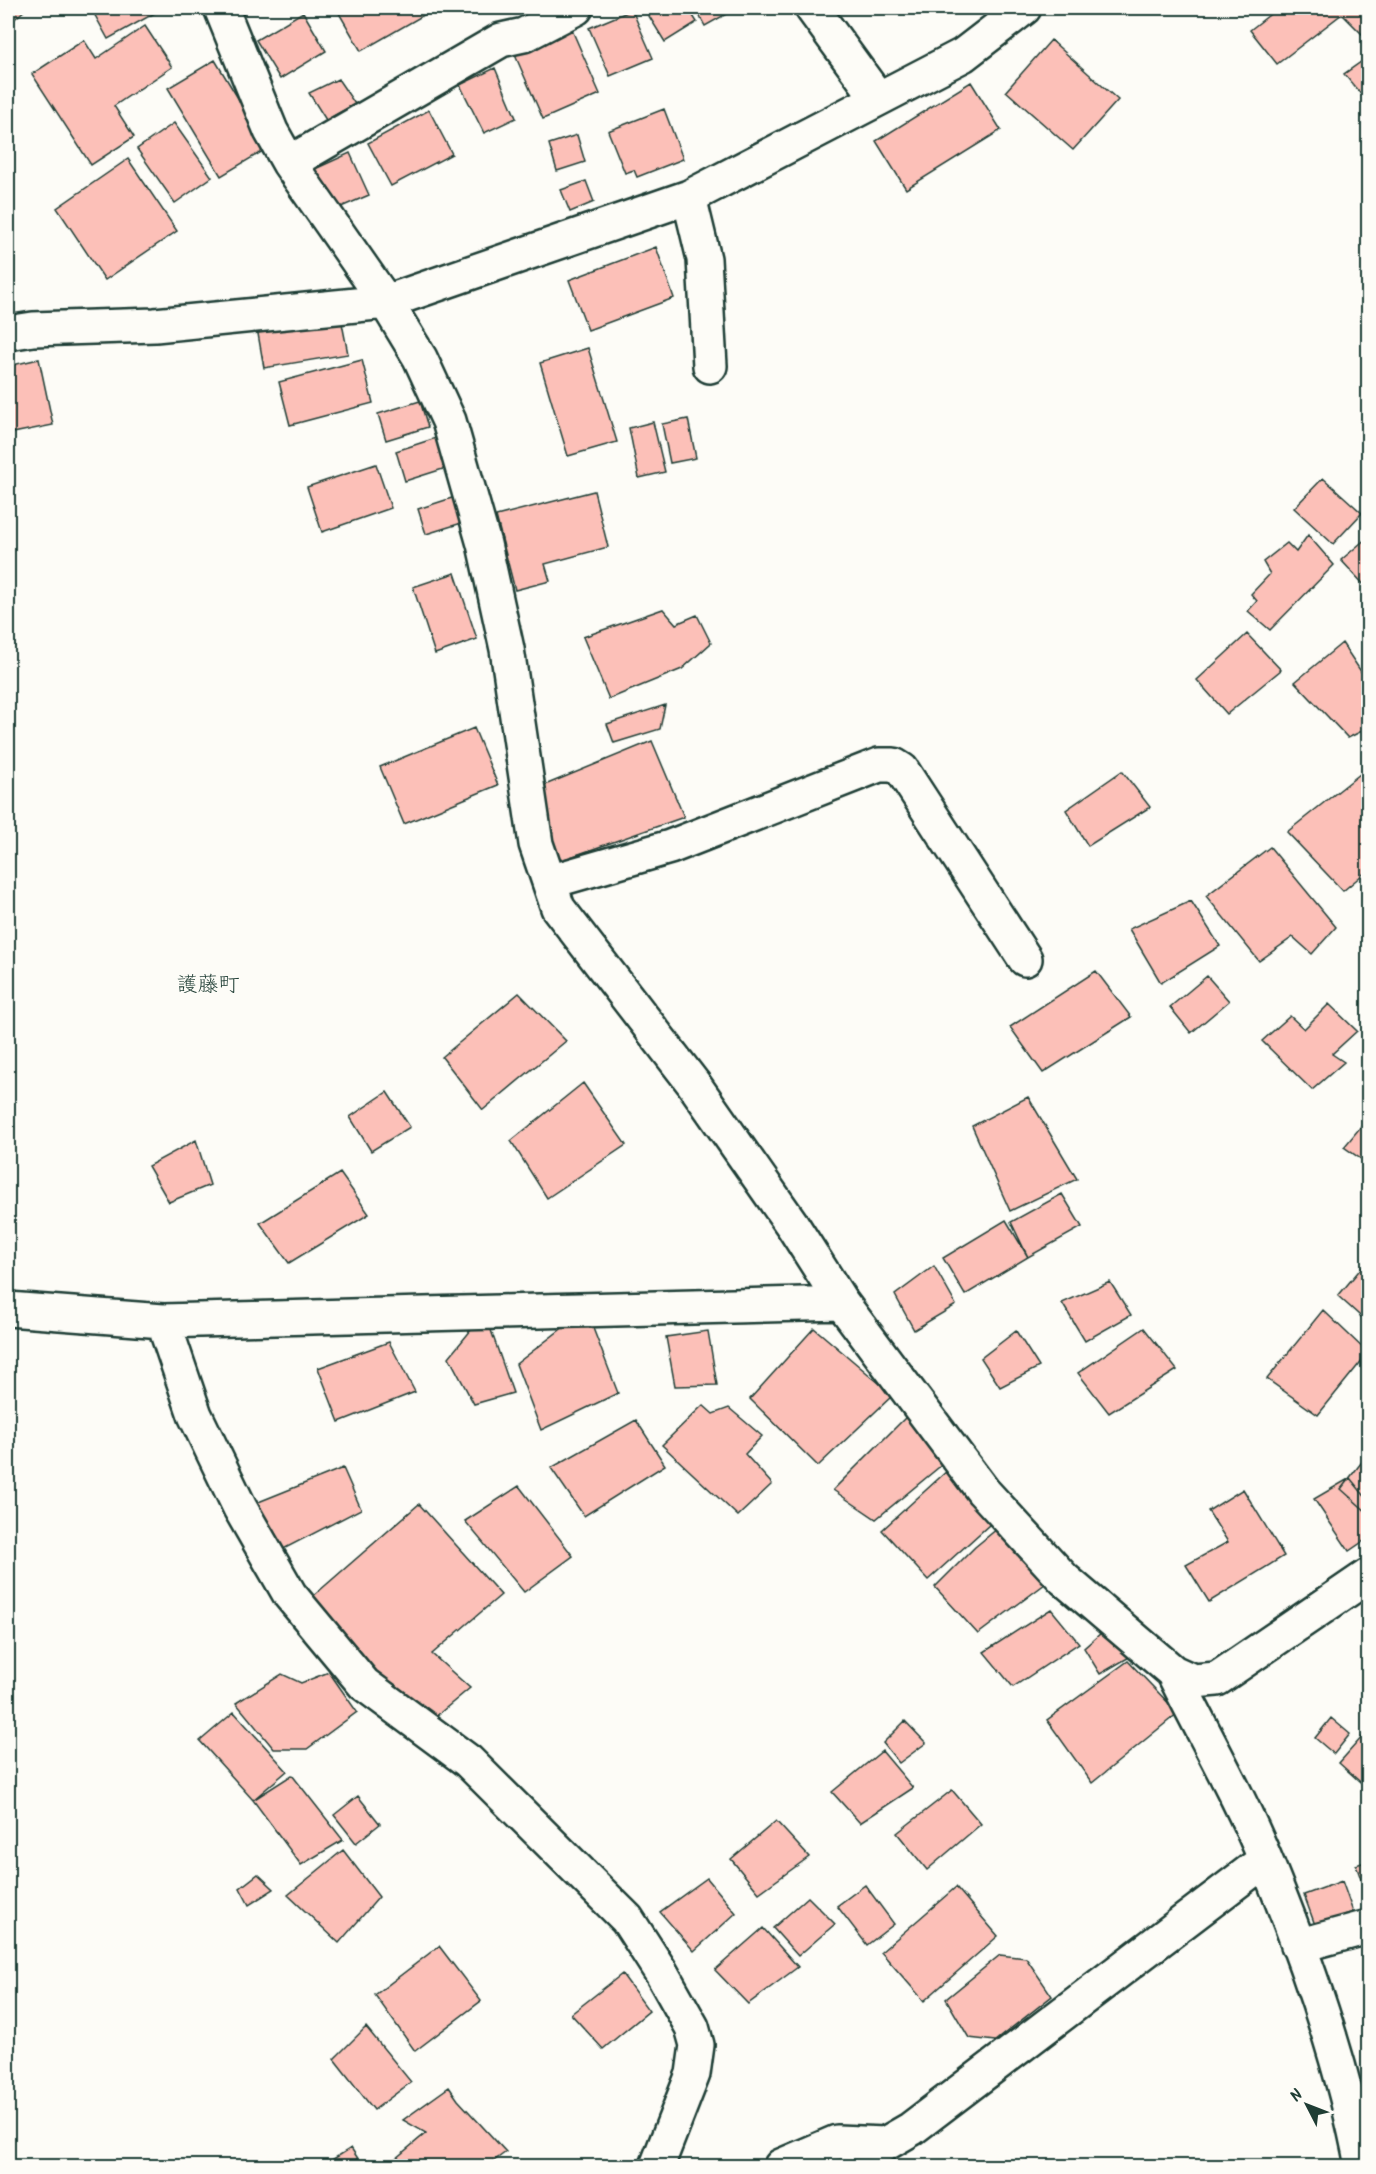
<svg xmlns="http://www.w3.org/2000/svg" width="1376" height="2174" font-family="Kalam,'Klee One',sans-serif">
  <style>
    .building { fill: #fcc0b8; stroke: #1f3d34; stroke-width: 1.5 }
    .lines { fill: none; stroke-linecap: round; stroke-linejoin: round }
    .minor-casing { stroke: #1f3d34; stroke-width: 38 }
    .minor { stroke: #fdfcf7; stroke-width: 33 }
    .labels { text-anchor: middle; stroke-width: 4.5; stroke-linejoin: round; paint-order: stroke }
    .quarter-label { font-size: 21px; fill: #1f3d34; stroke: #fdfcf7 }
  </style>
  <rect width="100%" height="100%" fill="#fdfcf7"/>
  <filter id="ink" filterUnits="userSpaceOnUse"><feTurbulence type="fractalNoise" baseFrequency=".0167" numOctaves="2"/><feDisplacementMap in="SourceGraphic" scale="12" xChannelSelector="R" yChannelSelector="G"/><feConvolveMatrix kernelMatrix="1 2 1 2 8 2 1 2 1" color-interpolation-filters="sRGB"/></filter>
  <g filter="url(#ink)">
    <!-- building -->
    <path class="building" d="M 8,8 L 27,8 L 9,24 Z
      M 91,8 L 164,8 L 108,39 Z
      M 336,8 L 436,8 L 361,51 Z
      M 644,8 L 688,8 L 697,22 L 665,42 Z
      M 695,8 L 737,8 L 705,26 Z
      M 1278,8 L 1368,8 L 1368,33 L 1365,37 L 1342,14 L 1277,64 L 1250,30 Z
      M 632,10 L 653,58 L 610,76 L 589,28 Z
      M 303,12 L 326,51 L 280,79 L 256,40 Z
      M 145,26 L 172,67 L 114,106 L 134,137 L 91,165 L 32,74 L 84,40 L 96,59 Z
      M 572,30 L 600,94 L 543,119 L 515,55 Z
      M 1051,40 L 1118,100 L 1073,150 L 1006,91 Z
      M 1368,57 L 1368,103 L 1344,74 Z
      M 215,60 L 268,148 L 221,176 L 168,88 Z
      M 495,68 L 516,118 L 484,133 L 460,85 Z
      M 338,79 L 355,104 L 326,120 L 309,93 Z
      M 971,82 L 1001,130 L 906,189 L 876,141 Z
      M 664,109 L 683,159 L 637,177 L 634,170 L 625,173 L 608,131 Z
      M 429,110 L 452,154 L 391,186 L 368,143 Z
      M 174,123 L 212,177 L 175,203 L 137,149 Z
      M 577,135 L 585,162 L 557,171 L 549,144 Z
      M 350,153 L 369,195 L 334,210 L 315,169 Z
      M 128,159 L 177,231 L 105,280 L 57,208 Z
      M 586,181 L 594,202 L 570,212 L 561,190 Z
      M 656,247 L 674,298 L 588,330 L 569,280 Z
      M 340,313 L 348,354 L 264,368 L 257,328 Z
      M 588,348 L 617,442 L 568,456 L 540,363 Z
      M 39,359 L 53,425 L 8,434 L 8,366 Z
      M 362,360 L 373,403 L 290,425 L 279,382 Z
      M 420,401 L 428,427 L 386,440 L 378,414 Z
      M 688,419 L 696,458 L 670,463 L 662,424 Z
      M 653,422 L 665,472 L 639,478 L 629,428 Z
      M 436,438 L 446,468 L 405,481 L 396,451 Z
      M 376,464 L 391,508 L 322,532 L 307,487 Z
      M 1323,478 L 1362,513 L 1333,544 L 1294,508 Z
      M 594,491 L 608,547 L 545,564 L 550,581 L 515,590 L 496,516 Z
      M 458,496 L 465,522 L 426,534 L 418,509 Z
      M 1308,535 L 1334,565 L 1270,630 L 1248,611 L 1257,601 L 1251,594 L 1270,574 L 1263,562 L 1287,543 L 1296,552 Z
      M 1368,537 L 1368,589 L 1341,560 Z
      M 455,573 L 477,639 L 435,654 L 413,587 Z
      M 663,609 L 676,624 L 697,615 L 711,643 L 682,669 L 609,699 L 583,637 Z
      M 1247,634 L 1281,670 L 1227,714 L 1197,680 Z
      M 1342,643 L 1368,682 L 1368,728 L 1348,738 L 1295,682 Z
      M 665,705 L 660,729 L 614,743 L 607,724 Z
      M 474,728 L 498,785 L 404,824 L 380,767 Z
      M 652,741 L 684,817 L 559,861 L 528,792 Z
      M 1365,770 L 1368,774 L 1368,870 L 1343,891 L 1287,832 Z
      M 1122,771 L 1150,807 L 1088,846 L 1066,810 Z
      M 1270,847 L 1336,927 L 1312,954 L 1293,937 L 1259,961 L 1206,896 Z
      M 1191,901 L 1220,946 L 1161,983 L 1129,929 Z
      M 1096,971 L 1131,1017 L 1043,1073 L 1010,1027 Z
      M 1207,976 L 1229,1001 L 1191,1033 L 1170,1007 Z
      M 519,993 L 566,1041 L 483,1110 L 442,1057 Z
      M 1329,1004 L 1357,1031 L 1332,1054 L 1344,1062 L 1312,1090 L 1262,1041 L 1290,1016 L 1304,1029 Z
      M 583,1083 L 626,1145 L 547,1198 L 511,1141 Z
      M 387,1092 L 410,1127 L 371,1151 L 350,1117 Z
      M 1028,1097 L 1077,1179 L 1010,1211 L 972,1126 Z
      M 1368,1118 L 1368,1164 L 1344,1147 Z
      M 196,1140 L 210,1185 L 169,1202 L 148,1166 Z
      M 340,1173 L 369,1214 L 289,1263 L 260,1223 Z
      M 1062,1194 L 1082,1227 L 1028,1257 L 1011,1222 Z
      M 1006,1220 L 1028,1257 L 965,1295 L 943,1258 Z
      M 1368,1260 L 1368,1323 L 1338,1296 Z
      M 934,1266 L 956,1305 L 914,1330 L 895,1295 Z
      M 1110,1282 L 1131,1315 L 1085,1341 L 1062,1303 Z
      M 586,1310 L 618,1393 L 541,1430 L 516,1364 Z
      M 1323,1310 L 1368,1353 L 1318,1415 L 1267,1379 Z
      M 485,1313 L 513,1393 L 474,1404 L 449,1357 Z
      M 814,1328 L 893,1395 L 818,1466 L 750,1399 Z
      M 1144,1328 L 1177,1370 L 1109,1413 L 1078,1373 Z
      M 708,1331 L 717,1385 L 675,1386 L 666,1337 Z
      M 1016,1331 L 1039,1367 L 1000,1387 L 981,1358 Z
      M 389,1342 L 415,1392 L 339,1422 L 318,1368 Z
      M 703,1405 L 713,1414 L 729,1408 L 762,1436 L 745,1454 L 772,1484 L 738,1516 L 662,1445 Z
      M 913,1410 L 955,1454 L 876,1519 L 833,1490 Z
      M 636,1420 L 665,1465 L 584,1516 L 551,1468 Z
      M 1368,1454 L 1368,1513 L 1341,1489 Z
      M 959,1460 L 1009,1507 L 928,1580 L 882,1530 Z
      M 343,1468 L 361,1509 L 268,1557 L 251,1505 Z
      M 1350,1478 L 1368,1500 L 1368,1538 L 1349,1551 L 1314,1499 Z
      M 519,1486 L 573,1556 L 524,1592 L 465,1521 Z
      M 1243,1489 L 1284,1556 L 1209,1602 L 1186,1565 L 1228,1542 L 1208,1511 Z
      M 419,1504 L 501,1595 L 432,1654 L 470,1688 L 423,1727 L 311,1598 Z
      M 1020,1510 L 1069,1566 L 978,1634 L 935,1587 L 975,1547 Z
      M 1051,1609 L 1079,1643 L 1013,1687 L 984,1652 Z
      M 1109,1626 L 1133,1655 L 1100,1674 L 1084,1648 Z
      M 1128,1661 L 1178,1713 L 1092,1783 L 1047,1720 Z
      M 329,1672 L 357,1712 L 307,1749 L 274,1749 L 236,1703 L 282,1674 L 301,1683 Z
      M 234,1712 L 287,1771 L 253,1800 L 200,1741 Z
      M 1331,1718 L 1350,1734 L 1334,1754 L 1315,1738 Z
      M 905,1721 L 926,1743 L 899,1763 L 883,1743 Z
      M 1363,1736 L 1368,1741 L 1368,1789 L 1339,1763 Z
      M 882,1751 L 913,1788 L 860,1823 L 832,1792 Z
      M 292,1775 L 343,1840 L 301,1865 L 253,1800 Z
      M 952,1790 L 981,1824 L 927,1870 L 897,1833 Z
      M 358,1796 L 380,1824 L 356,1843 L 334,1815 Z
      M 776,1821 L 809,1857 L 759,1893 L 731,1859 Z
      M 343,1850 L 379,1897 L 339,1943 L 288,1895 Z
      M 1368,1861 L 1368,1899 L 1356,1865 Z
      M 258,1874 L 274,1889 L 249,1905 L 240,1888 Z
      M 707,1878 L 736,1913 L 694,1951 L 660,1912 Z
      M 1342,1881 L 1353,1912 L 1315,1925 L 1304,1895 Z
      M 865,1885 L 894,1924 L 867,1945 L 837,1906 Z
      M 956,1887 L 998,1936 L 924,2001 L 881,1952 Z
      M 808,1897 L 835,1924 L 798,1956 L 773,1928 Z
      M 763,1928 L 798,1967 L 748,2004 L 715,1970 Z
      M 439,1946 L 481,2001 L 415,2051 L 375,1995 Z
      M 1000,1955 L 1026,1958 L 1052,1996 L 995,2041 L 969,2038 L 946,1999 Z
      M 622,1974 L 649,2011 L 603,2049 L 571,2014 Z
      M 366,2027 L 411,2082 L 374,2110 L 334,2059 Z
      M 449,2087 L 458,2100 L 506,2152 L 487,2166 L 391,2166 L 389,2164 L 426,2133 L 403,2120 Z
      M 351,2148 L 363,2166 L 322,2166 Z"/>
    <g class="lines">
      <!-- minor casing -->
      <g class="minor-casing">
        <path id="minor" d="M 221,8 L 271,131 L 289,163 L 386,302 L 420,358 L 449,421 L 484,544 L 507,649 L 536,844 L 558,908 L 693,1083 L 793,1226 L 842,1303 L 983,1491 L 1064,1579 L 1173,1672 L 1193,1681 L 1217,1679 L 1368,1576
          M 812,8 L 877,97
          M 289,163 L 501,40 L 524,35 L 576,8
          M 689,197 L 704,259 L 710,366
          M 8,333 L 33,329 L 155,325 L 386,302 L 689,197 L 963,55 L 1024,8
          M 549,882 L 670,847 L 879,765 L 894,765 L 902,770 L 1025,959
          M 8,1309 L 163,1321 L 842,1303
          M 163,1321 L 195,1415 L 240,1508 L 290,1595 L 364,1684 L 468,1761 L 627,1919 L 661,1972 L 692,2027 L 697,2045 L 693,2074 L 657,2166
          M 1173,1672 C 1204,1735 1240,1797 1266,1861 C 1306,1959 1343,2063 1362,2166
          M 1298,1946 L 1368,1927
          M 781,2166 L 837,2142 L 885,2144 L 911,2129 L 1265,1860"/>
      </g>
      <!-- minor -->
      <use href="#minor" class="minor"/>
    </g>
  </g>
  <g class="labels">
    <!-- quarter labels -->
    <g class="quarter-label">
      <text x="208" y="991">護藤町</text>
    </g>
  </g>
  <!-- margin -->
  <rect width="1376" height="2174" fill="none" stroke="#fdfcf7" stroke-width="30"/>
  <rect x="15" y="15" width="1346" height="2144" fill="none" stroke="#1f3d34" stroke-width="2" filter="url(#ink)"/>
  <!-- north arrow -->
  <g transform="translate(1307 2105) rotate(312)" stroke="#fdfcf7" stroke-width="4.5" paint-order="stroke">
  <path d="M0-4.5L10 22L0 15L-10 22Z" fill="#1f3d34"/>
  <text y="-9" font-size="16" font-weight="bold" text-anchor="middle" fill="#1f3d34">N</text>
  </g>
</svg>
